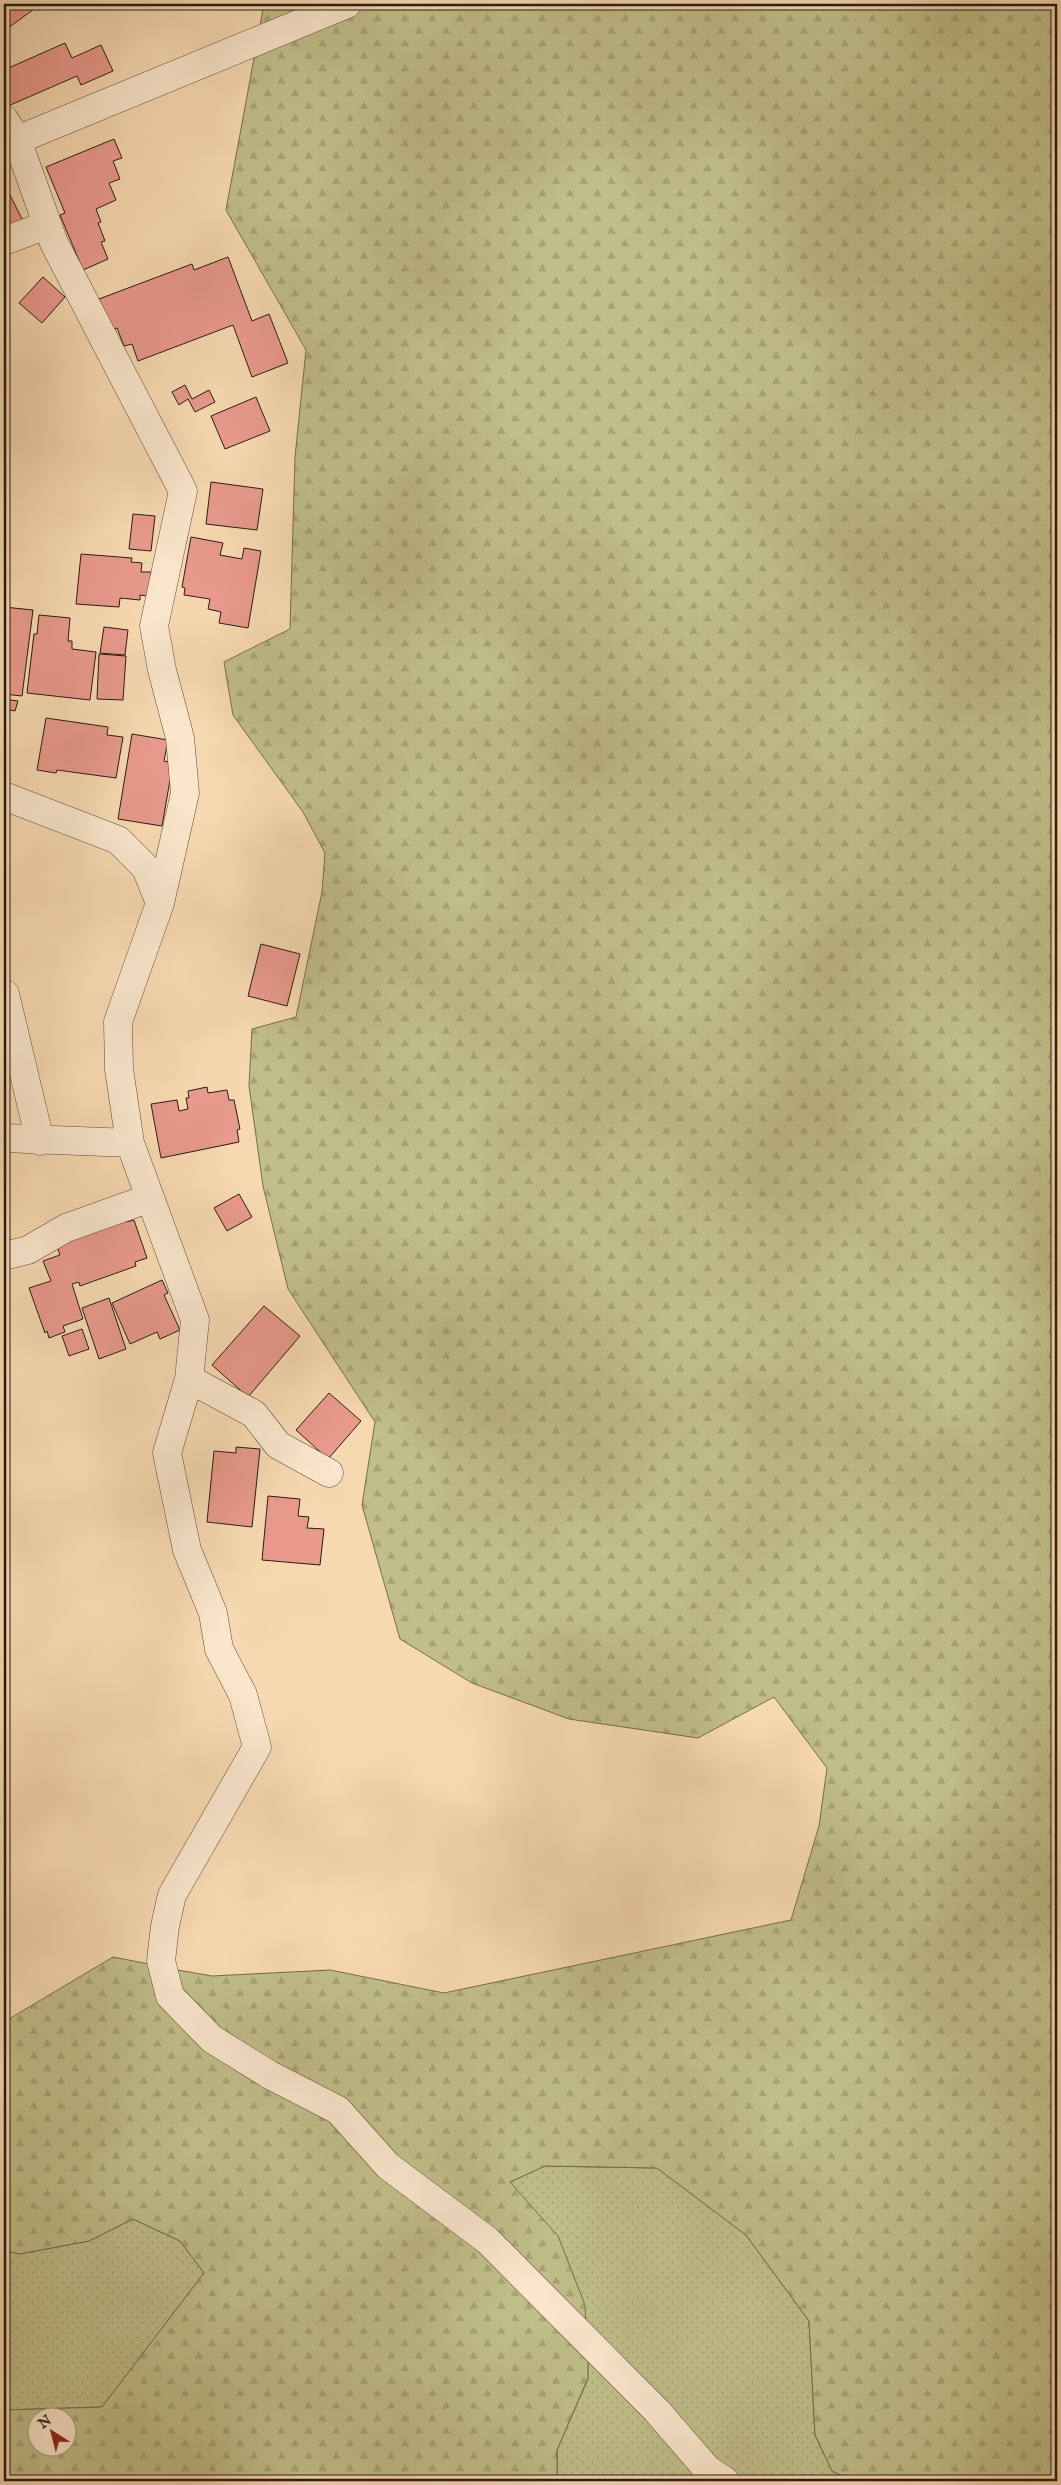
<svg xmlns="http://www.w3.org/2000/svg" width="1061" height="2485" font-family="'IM FELL English',serif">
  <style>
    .grass { fill: url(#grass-dots); stroke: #756c4e }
    .forest { fill: url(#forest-firs); stroke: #756c4e; fill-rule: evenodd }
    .building { fill: #e99a8d; stroke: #291b14 }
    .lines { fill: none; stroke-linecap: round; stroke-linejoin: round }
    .minor-casing { stroke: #5c4a3b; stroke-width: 29 }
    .minor { stroke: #fae6cc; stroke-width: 28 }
  </style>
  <defs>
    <pattern id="grass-dots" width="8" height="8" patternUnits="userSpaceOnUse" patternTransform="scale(1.25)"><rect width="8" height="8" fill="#c1be89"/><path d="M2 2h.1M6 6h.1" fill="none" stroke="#a6a375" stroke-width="1.8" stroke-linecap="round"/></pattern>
    <pattern id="forest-firs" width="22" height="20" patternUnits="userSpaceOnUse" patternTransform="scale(1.25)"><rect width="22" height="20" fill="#c1be89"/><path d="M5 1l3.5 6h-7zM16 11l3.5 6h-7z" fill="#a6a375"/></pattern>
  </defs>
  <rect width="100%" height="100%" fill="#f7d9b1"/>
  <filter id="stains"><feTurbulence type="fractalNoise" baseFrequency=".004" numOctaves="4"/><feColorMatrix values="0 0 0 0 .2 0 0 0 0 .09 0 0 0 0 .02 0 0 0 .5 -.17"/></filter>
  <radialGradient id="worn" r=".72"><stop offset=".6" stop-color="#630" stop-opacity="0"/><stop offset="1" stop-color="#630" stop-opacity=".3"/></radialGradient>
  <!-- grass -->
  <path class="grass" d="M 545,2166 L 657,2168 L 746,2235 L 809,2321 L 815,2435 L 832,2471 L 853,2481 L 740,2481 L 713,2463 L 586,2330 L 510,2182 Z
    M 133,2219 L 180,2241 L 204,2273 L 102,2407 L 4,2410 L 4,2250 L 19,2254 L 89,2241 Z
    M 588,2352 L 711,2481 L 557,2481 L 557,2450 L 588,2379 Z"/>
  <!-- forest -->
  <path class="forest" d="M 264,4 L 1057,4 L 1057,2481 L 853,2481 L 832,2471 L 815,2435 L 809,2321 L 746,2235 L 657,2168 L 545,2166 L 510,2182 L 558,2236 L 585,2305 L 586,2330 L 492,2234 L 218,2033 L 176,1991 L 172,1969 L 212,1976 L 330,1970 L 444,1993 L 791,1920 L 819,1826 L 827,1768 L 774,1697 L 698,1738 L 569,1719 L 472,1683 L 400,1639 L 362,1505 L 375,1422 L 288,1289 L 263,1186 L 249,1086 L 252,1029 L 296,1017 L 322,892 L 325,853 L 303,812 L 233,715 L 224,662 L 290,629 L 295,457 L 306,350 L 226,210 Z
    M 113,1957 L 154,1965 L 155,1986 L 331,2119 L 479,2249 L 588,2352 L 588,2378 L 557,2450 L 557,2481 L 4,2481 L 4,2410 L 102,2407 L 204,2273 L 180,2241 L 133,2219 L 89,2241 L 19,2254 L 4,2250 L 4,2022 ZM 38,2418 L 68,2418 L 68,2448 L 38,2448 Z"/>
  <!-- building -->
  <path class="building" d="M 4,4 L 41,4 L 4,31 Z
    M 65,43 L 72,58 L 101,45 L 113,71 L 81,85 L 77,76 L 8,106 L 4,95 L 4,70 Z
    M 114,139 L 122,158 L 113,161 L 120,179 L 109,183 L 116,200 L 96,209 L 101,222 L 98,223 L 105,241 L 101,242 L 108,259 L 83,270 L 60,215 L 65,213 L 46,167 Z
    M 4,183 L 23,221 L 4,231 Z
    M 228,257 L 252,321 L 269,314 L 288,363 L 252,377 L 233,325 L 138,361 L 132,344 L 124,346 L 117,328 L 111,330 L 99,299 L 192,264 L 194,270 Z
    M 43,277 L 65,297 L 42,323 L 19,303 Z
    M 185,385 L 192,399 L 209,390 L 215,402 L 195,412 L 188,399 L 179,405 L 172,392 Z
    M 256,397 L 270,431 L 225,449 L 211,416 Z
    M 211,482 L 263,489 L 257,530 L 206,524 Z
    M 133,514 L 155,516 L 151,551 L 129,549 Z
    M 191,537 L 223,543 L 220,555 L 242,559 L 244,548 L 261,551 L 248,628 L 219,623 L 221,612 L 208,609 L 210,599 L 184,595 L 185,588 L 182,587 Z
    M 81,554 L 132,558 L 131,562 L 142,563 L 141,572 L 151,572 L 148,596 L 140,595 L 140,600 L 120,598 L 119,607 L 76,604 Z
    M 4,607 L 33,610 L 22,696 L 4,694 Z
    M 39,615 L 70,618 L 68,641 L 72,641 L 72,649 L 96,652 L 90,700 L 27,693 L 34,634 L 37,634 Z
    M 104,627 L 128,630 L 125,655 L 100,653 Z
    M 99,654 L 126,656 L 123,700 L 97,699 Z
    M 4,699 L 18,701 L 15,711 L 6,709 L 4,718 Z
    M 46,718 L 108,727 L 107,735 L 123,737 L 116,778 L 57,770 L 56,773 L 37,770 Z
    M 132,734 L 168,740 L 164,761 L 173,763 L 162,826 L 118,819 Z
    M 261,944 L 300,954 L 287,1006 L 248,996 Z
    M 207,1087 L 208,1093 L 227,1090 L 229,1100 L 234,1100 L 240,1129 L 237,1130 L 239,1142 L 161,1158 L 151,1104 L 177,1100 L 179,1111 L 188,1109 L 186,1098 L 189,1098 L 188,1091 Z
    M 239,1194 L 252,1217 L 227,1231 L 214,1208 Z
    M 124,1217 L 126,1222 L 134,1220 L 147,1258 L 135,1262 L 136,1266 L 80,1286 L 79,1282 L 72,1284 L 83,1319 L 63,1326 L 65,1332 L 49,1338 L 47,1331 L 45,1333 L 29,1288 L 51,1281 L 43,1261 L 60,1255 L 55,1241 Z
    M 162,1280 L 168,1293 L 164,1295 L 180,1330 L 160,1339 L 157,1332 L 130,1344 L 112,1303 Z
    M 109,1298 L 126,1349 L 99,1359 L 82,1308 Z
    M 264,1306 L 300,1336 L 248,1397 L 212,1365 Z
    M 82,1329 L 89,1349 L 69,1356 L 62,1336 Z
    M 329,1393 L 361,1421 L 328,1459 L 296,1430 Z
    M 236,1447 L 260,1449 L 252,1527 L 207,1522 L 214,1451 L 236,1453 Z
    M 268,1496 L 300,1499 L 298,1516 L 309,1517 L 307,1528 L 324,1529 L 320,1565 L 262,1560 Z"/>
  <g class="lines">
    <!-- minor casing -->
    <g class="minor-casing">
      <path id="minor" d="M 4,119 L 17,140 L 54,243 L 183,491 L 154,626 L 162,670 L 180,738 L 185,793 L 160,903 L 118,1022 L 119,1069 L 130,1143 L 195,1320 L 189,1379 L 167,1453 L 187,1550 L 213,1613 L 219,1649 L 243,1695 L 257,1747 L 172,1895 L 165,1926 L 161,1961 L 170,1996 L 212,2039 L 270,2075 L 338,2110 L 388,2166 L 487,2240 L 657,2411 L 707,2469 L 725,2481
        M 17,140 L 347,4
        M 4,241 L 47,225
        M 4,796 L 118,840 L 146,868 L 160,903
        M 5,994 L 40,1141
        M 4,1138 L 130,1143
        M 4,1256 L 28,1250 L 66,1228 L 150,1198
        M 189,1379 L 254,1414 L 278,1445 L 329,1473"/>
    </g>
    <!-- minor -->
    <use href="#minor" class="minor"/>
  </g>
  <!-- margin -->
  <rect width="1061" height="2485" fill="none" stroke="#f7d9b1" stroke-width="20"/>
  <rect x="5" y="5" width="1051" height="2475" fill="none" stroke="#291b14" stroke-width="2.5"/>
  <rect x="10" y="10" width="1041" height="2465" fill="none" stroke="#291b14"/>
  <!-- north arrow -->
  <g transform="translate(52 2432) rotate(324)"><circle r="24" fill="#fae6cc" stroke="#a69582"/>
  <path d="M0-4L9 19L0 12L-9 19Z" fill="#8f2418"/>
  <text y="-8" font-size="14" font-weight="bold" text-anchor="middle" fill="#291b14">N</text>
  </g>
  <rect width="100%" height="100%" filter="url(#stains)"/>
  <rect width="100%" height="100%" fill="url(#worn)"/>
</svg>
